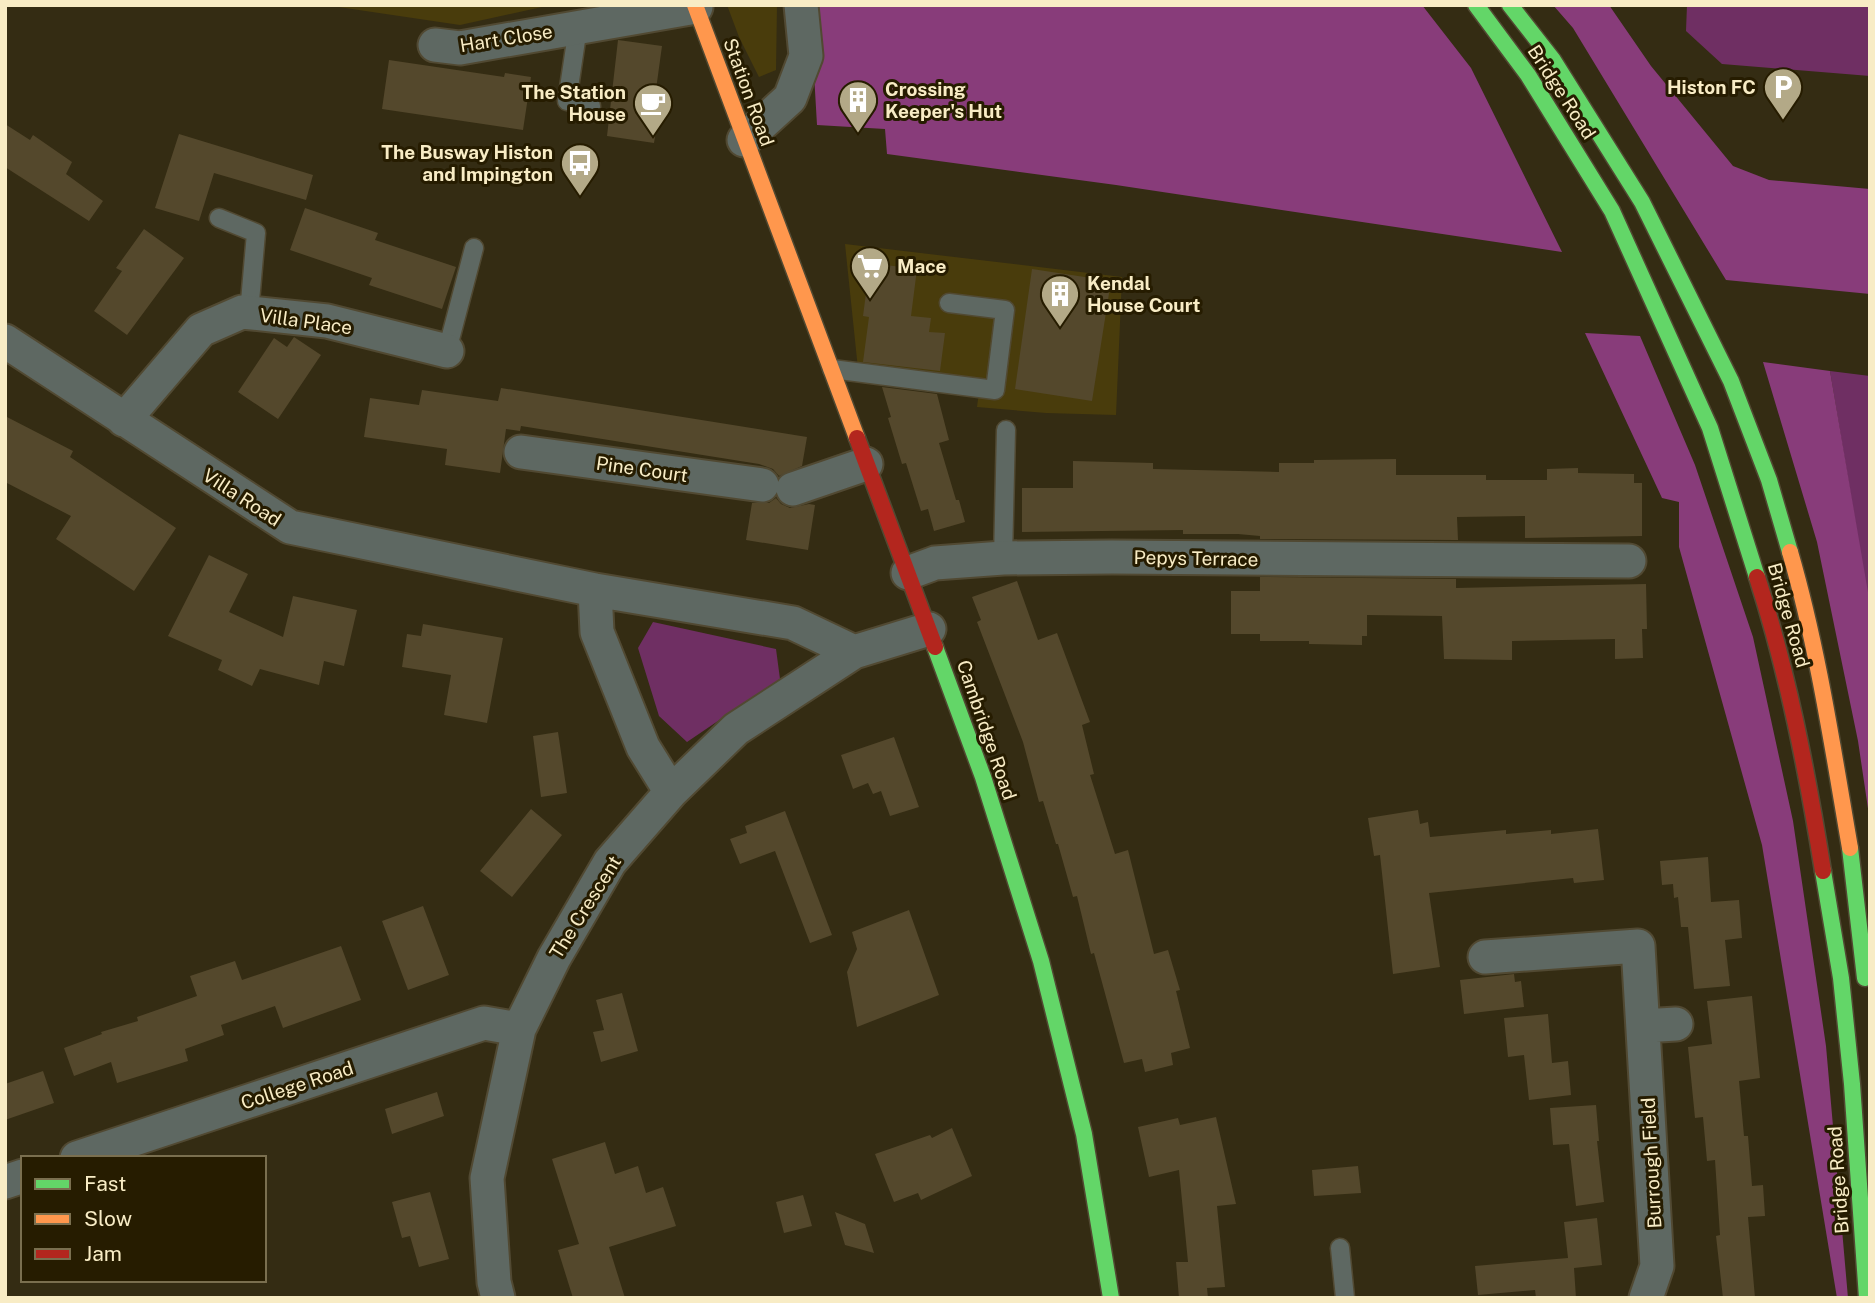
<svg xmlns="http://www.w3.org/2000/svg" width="1875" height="1303" font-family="'Public Sans',sans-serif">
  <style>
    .built { fill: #493c0c }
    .green { fill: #6f2f63 }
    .forest { fill: #883c7a }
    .building { fill: #54482c }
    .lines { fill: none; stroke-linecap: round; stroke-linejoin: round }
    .lane-casing { stroke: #514932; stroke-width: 21 }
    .street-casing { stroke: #514932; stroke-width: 37 }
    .fast-casing { stroke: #514932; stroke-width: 19 }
    .slow-casing { stroke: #514932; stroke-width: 19 }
    .jam-casing { stroke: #514932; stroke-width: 19 }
    .lane { stroke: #5e6862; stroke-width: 18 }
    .street { stroke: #5e6862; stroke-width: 33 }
    .fast { stroke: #63d668; stroke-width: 16 }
    .slow { stroke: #ff974d; stroke-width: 16 }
    .jam { stroke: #b3261e; stroke-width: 16 }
    .labels { text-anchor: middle; stroke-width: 6; stroke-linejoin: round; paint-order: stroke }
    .street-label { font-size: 19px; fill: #f8ecc5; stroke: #261c00 }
    .poi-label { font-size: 19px; font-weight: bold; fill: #f8ecc5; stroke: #261c00; text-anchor: end }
  </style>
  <rect width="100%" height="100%" fill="#342c13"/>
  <!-- built -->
  <path class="built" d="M 325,5 L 551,5 L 460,25 Z
    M 727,5 L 777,5 L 776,70 L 759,77 L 739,37 Z
    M 845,244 L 1122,277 L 1116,415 L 1046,413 L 977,407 L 979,392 L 858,369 Z"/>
  <!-- green -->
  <path class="green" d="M 1687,5 L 1870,5 L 1870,76 L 1722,64 L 1686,31 Z
    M 1830,371 L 1870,376 L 1870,610 Z
    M 653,622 L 776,649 L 780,679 L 687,742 L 659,716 L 638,648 Z"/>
  <!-- forest -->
  <path class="forest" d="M 810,5 L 1422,5 L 1471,68 L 1562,252 L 1116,185 L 887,154 L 885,129 L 817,125 Z
    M 1553,5 L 1609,5 L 1651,66 L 1733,166 L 1769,180 L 1870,189 L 1870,294 L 1726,280 L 1573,28 Z
    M 1585,333 L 1640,336 L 1695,465 L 1753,637 L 1793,821 L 1826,1046 L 1848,1298 L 1837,1298 L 1762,845 L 1679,547 L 1679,502 L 1662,498 Z
    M 1763,362 L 1830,371 L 1870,604 L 1870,822 L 1858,741 L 1817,542 Z"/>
  <!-- building -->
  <path class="building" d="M 618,40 L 662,46 L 654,104 L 660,105 L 654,143 L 607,136 Z
    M 389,60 L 504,77 L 505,73 L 531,77 L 523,130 L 382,109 Z
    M 5,124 L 30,140 L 33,135 L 72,162 L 66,174 L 103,201 L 89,221 L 5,167 Z
    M 179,134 L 313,175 L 306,200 L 214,173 L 199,221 L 155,208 Z
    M 305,208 L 378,233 L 375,240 L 456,267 L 442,309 L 369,285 L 372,278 L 290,250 Z
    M 144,229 L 184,258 L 127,335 L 94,311 L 122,271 L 116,268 Z
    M 870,263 L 917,269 L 911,316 L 931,318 L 929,332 L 945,333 L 940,371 L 863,362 L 869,317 L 863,316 Z
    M 1032,269 L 1111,281 L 1092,401 L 1015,389 Z
    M 294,337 L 321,355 L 278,419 L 238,392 L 274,338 L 287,347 Z
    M 882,387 L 937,394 L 949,440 L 939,443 L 956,500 L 959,500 L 965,522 L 934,531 L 928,509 L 921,511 L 906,463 L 902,464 L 888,418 L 891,417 Z
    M 501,388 L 807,437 L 802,466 L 779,476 L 773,469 L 759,464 L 521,426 L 520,431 L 506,429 L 500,473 L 445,465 L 447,449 L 364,437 L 370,398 L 419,405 L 422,390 L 498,401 Z
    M 5,416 L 73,451 L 70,457 L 176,528 L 134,591 L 56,539 L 71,516 L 5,482 Z
    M 1396,459 L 1396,475 L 1486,475 L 1486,480 L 1547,480 L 1547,469 L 1578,468 L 1578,473 L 1634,474 L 1634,483 L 1642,483 L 1642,536 L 1525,538 L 1525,516 L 1457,517 L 1458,540 L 1260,539 L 1260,536 L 1238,534 L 1183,534 L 1183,530 L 1022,532 L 1022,488 L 1073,488 L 1073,461 L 1153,463 L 1153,469 L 1279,472 L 1279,463 L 1314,463 L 1314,460 Z
    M 776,498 L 781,504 L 790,508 L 809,504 L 815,505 L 808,550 L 746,540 L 752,503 L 769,503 Z
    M 209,555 L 248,574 L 229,612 L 283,637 L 293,596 L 357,610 L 344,666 L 324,661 L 319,685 L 260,669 L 252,686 L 218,670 L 222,660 L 168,636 Z
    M 1260,577 L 1456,579 L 1456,588 L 1646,584 L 1647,629 L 1642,629 L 1643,658 L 1615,659 L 1615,639 L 1512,641 L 1512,660 L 1444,659 L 1442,616 L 1367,615 L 1367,636 L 1362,636 L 1362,645 L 1309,644 L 1309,641 L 1260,641 L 1260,634 L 1231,634 L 1231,591 L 1260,591 Z
    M 1017,581 L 1038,640 L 1057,633 L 1090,722 L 1082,725 L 1094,774 L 1090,775 L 1115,854 L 1128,850 L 1154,954 L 1168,950 L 1180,990 L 1176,991 L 1190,1048 L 1171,1053 L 1173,1065 L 1145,1072 L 1142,1059 L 1124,1063 L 1094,953 L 1091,954 L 1077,896 L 1073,897 L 1058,844 L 1056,844 L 1043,801 L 1039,802 L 1023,742 L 977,622 L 981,620 L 972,597 Z
    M 423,624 L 503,638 L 487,723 L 444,715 L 451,675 L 402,667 L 407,634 L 421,636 Z
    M 558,732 L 567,793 L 541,797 L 533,736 Z
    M 894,737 L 919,807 L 890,816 L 881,791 L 873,794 L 868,783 L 853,789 L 841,755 Z
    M 531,809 L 562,835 L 512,897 L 480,871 Z
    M 1418,810 L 1420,824 L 1428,822 L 1430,837 L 1506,830 L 1506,834 L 1551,830 L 1551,834 L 1598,829 L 1604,880 L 1574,883 L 1573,878 L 1429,893 L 1440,967 L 1393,974 L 1380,855 L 1374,856 L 1368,818 Z
    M 785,811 L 832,935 L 810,943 L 775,851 L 740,864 L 730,839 L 747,833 L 745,826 Z
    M 1708,857 L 1711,902 L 1739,900 L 1742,938 L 1725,940 L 1730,986 L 1694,989 L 1688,927 L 1681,927 L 1678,897 L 1674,898 L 1673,884 L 1662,885 L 1660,861 Z
    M 423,906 L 449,975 L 408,990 L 382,921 Z
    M 909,910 L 939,995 L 857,1027 L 847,972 L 857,949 L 852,932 Z
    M 341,946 L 361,1000 L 283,1028 L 275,1006 L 221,1025 L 224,1035 L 185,1049 L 188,1061 L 117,1083 L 111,1062 L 74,1076 L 64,1048 L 102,1034 L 101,1032 L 138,1021 L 137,1017 L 197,996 L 190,976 L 235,961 L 242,980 Z
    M 1514,974 L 1515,982 L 1521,981 L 1524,1007 L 1464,1014 L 1460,980 Z
    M 622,993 L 638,1051 L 601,1062 L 593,1032 L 604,1030 L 596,1000 Z
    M 1752,996 L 1760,1078 L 1739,1081 L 1744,1136 L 1748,1136 L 1752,1186 L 1763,1185 L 1765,1216 L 1748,1217 L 1755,1298 L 1723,1298 L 1716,1236 L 1720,1235 L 1715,1160 L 1707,1161 L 1703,1117 L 1695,1118 L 1688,1047 L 1712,1044 L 1707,1001 Z
    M 1548,1014 L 1552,1063 L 1568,1061 L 1571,1095 L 1529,1100 L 1524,1055 L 1508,1057 L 1504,1018 Z
    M 43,1071 L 54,1103 L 5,1120 L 5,1084 Z
    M 437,1092 L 444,1116 L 392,1134 L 385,1109 Z
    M 1596,1105 L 1599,1141 L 1597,1141 L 1604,1202 L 1576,1206 L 1569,1144 L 1553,1145 L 1550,1108 Z
    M 1216,1117 L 1236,1204 L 1217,1206 L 1225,1287 L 1207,1288 L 1208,1298 L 1179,1298 L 1176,1262 L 1188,1262 L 1179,1170 L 1149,1177 L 1138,1127 L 1178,1118 L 1180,1125 Z
    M 952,1128 L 972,1176 L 921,1200 L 918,1193 L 894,1202 L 875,1154 L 930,1135 L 932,1138 Z
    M 605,1142 L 615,1174 L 638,1166 L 646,1193 L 663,1187 L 676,1226 L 609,1247 L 625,1298 L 573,1298 L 558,1250 L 579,1244 L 552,1159 Z
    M 1358,1166 L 1361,1193 L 1314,1196 L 1312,1170 Z
    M 430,1192 L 449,1259 L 419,1267 L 410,1236 L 402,1238 L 392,1202 Z
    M 803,1195 L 812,1226 L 784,1233 L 776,1202 Z
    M 835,1212 L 865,1224 L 874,1253 L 845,1245 Z
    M 1597,1218 L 1602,1265 L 1574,1268 L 1576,1298 L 1536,1298 L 1535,1290 L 1478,1295 L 1475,1266 L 1568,1258 L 1564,1222 Z"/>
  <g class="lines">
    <!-- lane casing -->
    <g class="lane-casing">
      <path id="lane" d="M 578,27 L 567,101 L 591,106
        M 219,218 L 256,233 L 249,313
        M 447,351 L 474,248
        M 832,369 L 995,390 L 1005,310 L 949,303
        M 1003,558 L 1006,430
        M 1340,1248 L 1345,1298"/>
    </g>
    <!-- street casing -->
    <g class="street-casing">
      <path id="street" d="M 435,45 L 460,48 L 696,7
        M 744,140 L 790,98 L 806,56 L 801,5
        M 5,341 L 290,527 L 595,590 L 793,623 L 854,652
        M 124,420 L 201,330 L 242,312 L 327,321 L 447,351
        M 521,452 L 762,485
        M 793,489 L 866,464
        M 908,573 L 935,563 L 1003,558 L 1112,557 L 1629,561
        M 595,590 L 597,632 L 643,747 L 671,792
        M 1485,957 L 1638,946 L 1657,1266 L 1646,1298
        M 1643,1026 L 1676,1024
        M 77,1158 L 484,1023 L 519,1029
        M 5,1182 L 23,1176
        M 498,1298 L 494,1282 L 487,1178 L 519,1029 L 554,958 L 610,862 L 671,792 L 736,729 L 854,652 L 929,629"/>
    </g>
    <!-- fast casing -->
    <g class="fast-casing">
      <path id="fast" d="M 1476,5 L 1528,75 L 1612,211 L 1710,428 L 1757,577
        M 1510,5 L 1553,60 L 1642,202 L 1731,381 L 1769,480 L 1790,552
        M 935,647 L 983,777 L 1041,961 L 1084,1134 L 1111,1298
        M 1850,848 L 1865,978
        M 1823,871 L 1841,978 L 1852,1084 L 1867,1298"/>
    </g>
    <!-- slow casing -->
    <g class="slow-casing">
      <path id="slow" d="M 695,5 L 857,438
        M 1790,552 C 1818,648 1833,750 1850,848"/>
    </g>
    <!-- jam casing -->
    <g class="jam-casing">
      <path id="jam" d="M 857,438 L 935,647
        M 1757,577 C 1788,673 1807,772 1823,871"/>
    </g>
    <!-- lane -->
    <use href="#lane" class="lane"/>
    <!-- street -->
    <use href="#street" class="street"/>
    <!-- fast -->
    <use href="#fast" class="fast"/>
    <!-- slow -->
    <use href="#slow" class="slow"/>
    <!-- jam -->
    <use href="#jam" class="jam"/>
  </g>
  <!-- icons -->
  <defs>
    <g id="parking-pin" transform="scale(2.0125)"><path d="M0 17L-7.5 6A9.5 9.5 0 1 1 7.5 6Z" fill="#b3a987" stroke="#261c00"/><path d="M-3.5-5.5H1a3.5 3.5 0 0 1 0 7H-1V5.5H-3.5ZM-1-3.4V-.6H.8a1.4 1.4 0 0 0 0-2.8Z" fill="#fff"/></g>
    <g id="building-pin" transform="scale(2.0125)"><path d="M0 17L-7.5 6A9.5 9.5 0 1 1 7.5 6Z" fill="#b3a987" stroke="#261c00"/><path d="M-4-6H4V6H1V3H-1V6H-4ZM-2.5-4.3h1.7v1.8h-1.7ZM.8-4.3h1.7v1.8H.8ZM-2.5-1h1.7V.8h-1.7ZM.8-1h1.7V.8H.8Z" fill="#fff"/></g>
    <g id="cafe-pin" transform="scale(2.0125)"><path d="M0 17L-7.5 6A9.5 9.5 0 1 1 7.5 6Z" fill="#b3a987" stroke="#261c00"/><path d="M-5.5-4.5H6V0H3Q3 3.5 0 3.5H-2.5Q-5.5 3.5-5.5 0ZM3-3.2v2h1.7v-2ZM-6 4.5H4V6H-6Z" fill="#fff"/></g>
    <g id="bus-pin" transform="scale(2.0125)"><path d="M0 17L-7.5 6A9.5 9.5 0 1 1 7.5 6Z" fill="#b3a987" stroke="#261c00"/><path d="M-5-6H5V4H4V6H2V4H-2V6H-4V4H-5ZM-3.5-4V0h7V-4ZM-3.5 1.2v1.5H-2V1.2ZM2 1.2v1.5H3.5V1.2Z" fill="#fff"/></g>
    <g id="supermarket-pin" transform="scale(2.0125)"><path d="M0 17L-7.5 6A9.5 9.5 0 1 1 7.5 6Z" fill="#b3a987" stroke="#261c00"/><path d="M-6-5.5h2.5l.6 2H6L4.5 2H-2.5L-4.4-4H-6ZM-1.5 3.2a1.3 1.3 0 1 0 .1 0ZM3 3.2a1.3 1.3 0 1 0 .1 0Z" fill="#fff"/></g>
  </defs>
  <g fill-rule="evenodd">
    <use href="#parking-pin" x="1783" y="87"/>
    <use href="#building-pin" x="858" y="100"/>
    <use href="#cafe-pin" x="653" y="103"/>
    <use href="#bus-pin" x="580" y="163"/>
    <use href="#supermarket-pin" x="870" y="266"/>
    <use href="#building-pin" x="1060" y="294"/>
  </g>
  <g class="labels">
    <!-- street labels -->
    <g class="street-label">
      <text transform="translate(506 38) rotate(-9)" y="7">Hart Close</text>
      <text transform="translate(749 92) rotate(70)" y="7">Station Road</text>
      <text transform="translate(1562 92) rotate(57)" y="7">Bridge Road</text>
      <text transform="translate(306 321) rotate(8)" y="7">Villa Place</text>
      <text transform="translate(642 469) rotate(8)" y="7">Pine Court</text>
      <text transform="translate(242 497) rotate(33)" y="7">Villa Road</text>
      <text transform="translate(1196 558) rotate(1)" y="7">Pepys Terrace</text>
      <text transform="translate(1789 615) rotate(74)" y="7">Bridge Road</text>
      <text transform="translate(987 730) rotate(71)" y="7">Cambridge Road</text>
      <text transform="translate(585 907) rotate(-58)" y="7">The Crescent</text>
      <text transform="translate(297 1085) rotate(-18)" y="7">College Road</text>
      <text transform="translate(1651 1163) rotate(-93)" y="7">Burrough Field</text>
      <text transform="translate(1838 1180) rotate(-94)" y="7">Bridge Road</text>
    </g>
    <!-- poi labels -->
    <g class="poi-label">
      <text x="1756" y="94">Histon FC</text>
      <text x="885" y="96" text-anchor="start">Crossing<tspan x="885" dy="22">Keeper's Hut</tspan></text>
      <text x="626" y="99">The Station<tspan x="626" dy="22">House</tspan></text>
      <text x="553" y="159">The Busway Histon<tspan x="553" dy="22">and Impington</tspan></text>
      <text x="897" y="273" text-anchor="start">Mace</text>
      <text x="1087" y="290" text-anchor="start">Kendal<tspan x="1087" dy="22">House Court</tspan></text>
    </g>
  </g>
  <!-- border -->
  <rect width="1875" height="1303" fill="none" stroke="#f8ecc5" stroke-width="14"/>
  <!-- legend -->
  <rect x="21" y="1156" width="245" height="126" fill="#261c00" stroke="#7a6f4f" stroke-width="2"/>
  <rect x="35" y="1179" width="35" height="10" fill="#63d668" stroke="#7a6f4f" stroke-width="2"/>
  <text x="84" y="1191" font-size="21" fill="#f8ecc5">Fast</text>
  <rect x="35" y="1214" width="35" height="10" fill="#ff974d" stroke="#7a6f4f" stroke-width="2"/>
  <text x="84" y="1226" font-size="21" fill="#f8ecc5">Slow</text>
  <rect x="35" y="1249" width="35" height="10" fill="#b3261e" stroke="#7a6f4f" stroke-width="2"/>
  <text x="84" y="1261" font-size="21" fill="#f8ecc5">Jam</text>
</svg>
